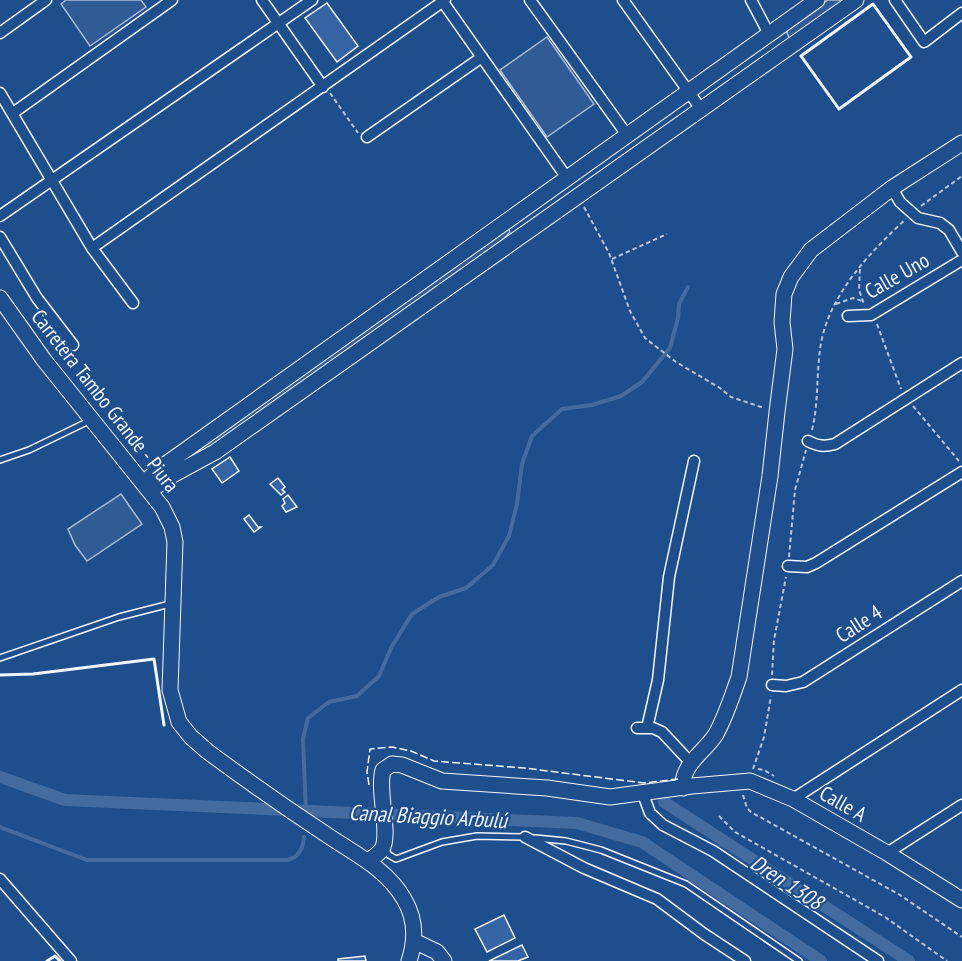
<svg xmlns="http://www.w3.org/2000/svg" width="962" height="961" font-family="'PT Sans Narrow',sans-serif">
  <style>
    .built { fill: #305b95; stroke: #a8bbd7; stroke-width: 1.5 }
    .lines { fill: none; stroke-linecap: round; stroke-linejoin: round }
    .stream { stroke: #446ba0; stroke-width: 4 }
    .canal { stroke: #446ba0; stroke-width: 12 }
    .building { fill: #3563a3; stroke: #f2f6ff; stroke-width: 1.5 }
    .lane-casing { stroke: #f2f6ff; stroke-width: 8 }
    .street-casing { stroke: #f2f6ff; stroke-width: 13 }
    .secondary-casing { stroke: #f2f6ff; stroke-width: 17 }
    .path { stroke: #b3c4dc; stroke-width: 2; stroke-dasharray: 4.5 3; stroke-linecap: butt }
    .lane { stroke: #1f4e8c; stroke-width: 5 }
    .street { stroke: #1f4e8c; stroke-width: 10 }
    .secondary { stroke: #1f4e8c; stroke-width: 15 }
    .fence { stroke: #f2f6ff; stroke-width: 1.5; stroke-dasharray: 8 3; stroke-linecap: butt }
    .wall { stroke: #f2f6ff; stroke-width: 3 }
    .labels { text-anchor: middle; stroke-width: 4.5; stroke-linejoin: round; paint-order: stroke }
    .street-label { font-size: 21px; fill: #f2f6ff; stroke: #1f4e8c }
    .water-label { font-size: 22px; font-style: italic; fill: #f2f6ff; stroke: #1f4e8c }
  </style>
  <rect width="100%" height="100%" fill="#1f4e8c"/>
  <!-- built -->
  <path class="built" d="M 66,0 L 141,0 L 146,7 L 90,46 L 61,4 Z
    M 828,0 L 848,0 L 790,40 L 786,30 Z
    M 547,37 L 594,104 L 547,137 L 500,70 Z
    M 508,228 L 510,232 L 493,250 L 215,448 L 169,471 Z
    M 121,494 L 142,524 L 87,561 L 75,545 L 68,529 Z"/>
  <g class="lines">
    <!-- stream -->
    <path class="stream" d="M 306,814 L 303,739 L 308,718 L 329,702 L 357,696 L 379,676 L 392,646 L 412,614 L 439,597 L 466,588 L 493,565 L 509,536 L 517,504 L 522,464 L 532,436 L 562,409 L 592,405 L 621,396 L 642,382 L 670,348 L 678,318 L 679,304 L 688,287
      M 0,827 L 87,860 L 287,860 C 299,858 303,849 304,837"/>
    <!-- canal -->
    <path class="canal" d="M 0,777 L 65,800 L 577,823 L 642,842 L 821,961
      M 664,802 L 909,961"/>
  </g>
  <!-- building -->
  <path class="building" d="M 327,3 L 358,46 L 337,62 L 305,18 Z
    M 230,457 L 239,471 L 222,483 L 212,469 Z
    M 278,478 L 285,487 L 282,490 L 285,492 L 281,495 L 270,484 Z
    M 288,495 L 297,507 L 286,512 L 282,506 L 285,503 L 283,499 Z
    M 249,515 L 258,527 L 261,527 L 254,532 L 244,519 Z
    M 504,915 L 515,938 L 487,952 L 475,929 Z
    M 522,945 L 528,957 L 518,961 L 489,961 Z
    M 365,956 L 366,961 L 338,961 L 338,959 Z"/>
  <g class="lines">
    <!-- lane casing -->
    <g class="lane-casing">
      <path id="lane" d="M 0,460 L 29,450 L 89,421
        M 0,658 L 119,617 L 170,604
        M 535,838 L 566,841 L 601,850 L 686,884 L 799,961
        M 385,849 L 389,855 L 396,859 L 442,842 L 477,836 L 526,837"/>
    </g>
    <!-- street casing -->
    <g class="street-casing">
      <path id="street" d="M 262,0 L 323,87
        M 530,0 L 627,135
        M 623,0 L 701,109
        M 751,0 L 769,34
        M 895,0 L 924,42 L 962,13
        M 443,2 L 567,178
        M 0,33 L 46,0
        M 0,93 L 92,248 L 133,303
        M 13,113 L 172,0
        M 367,137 L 482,57
        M 892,188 L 900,202 L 918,218 L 940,223 L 949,230 L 962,252
        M 0,216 L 312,0
        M 0,237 L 37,298 L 73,345
        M 92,248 L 445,0
        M 848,316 L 871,315 L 962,260
        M 808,441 C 818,446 824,447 835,444 L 962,363
        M 788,566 L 807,567 L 816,563 L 962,472
        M 772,685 L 786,686 L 803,682 L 962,581
        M 637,728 L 653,728 L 662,732 L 691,763
        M 647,728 L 658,680 L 669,577 L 694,461
        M 643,794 L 650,813 L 663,825 L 713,851 L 878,961
        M 793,799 L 962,690
        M 525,837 L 584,868 L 657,899 L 704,934 L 745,961
        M 887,853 L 962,805
        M 0,879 L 71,961"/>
    </g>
    <!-- secondary casing -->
    <g class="secondary-casing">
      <path id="secondary" d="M 0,298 L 44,360 L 162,507 L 172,527 L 175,542 L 170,690 L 179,722 L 191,737 L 207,751 C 246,780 286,808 327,835 C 355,854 387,869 404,899 C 416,919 416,940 409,961
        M 143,483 L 166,464 L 817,0
        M 150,491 L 169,477 L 215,452 L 856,0
        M 683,788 C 681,764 705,752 716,734 C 726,716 732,696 739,677 L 770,476 L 777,412 L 785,349 L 782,322 L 784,294 L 791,277 L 811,250 L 892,188 L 962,143
        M 367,861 C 373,858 378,855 382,849 C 391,834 377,792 383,770 L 392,764 L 402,765 L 442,781 L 547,788 L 610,797 L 692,786 L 750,781 L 793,799 L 887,853 L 962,900
        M 414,941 L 437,952 L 444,961"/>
    </g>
    <!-- path -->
    <path class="path" d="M 330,93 L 358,133
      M 921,206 L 962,176
      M 584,207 L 609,253 L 630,311 L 645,338 L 676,362 L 720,388 L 731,397 L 764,408
      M 612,259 L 667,234
      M 860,269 L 859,290 L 864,304
      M 836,304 L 853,298 L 862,301
      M 877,324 L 901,389
      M 913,406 L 959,461
      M 812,430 C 819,402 816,372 821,343 C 830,294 870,252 906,219
      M 789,557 L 795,490 L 806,450
      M 772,675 L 774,640 L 786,577
      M 753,769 L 764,737 L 771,696
      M 758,769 L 764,770 L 774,776
      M 743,795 L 747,808 L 751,812 L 900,895 L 962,937
      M 719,816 L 735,832 L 885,917 L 947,961"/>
    <!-- lane -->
    <use href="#lane" class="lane"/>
    <!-- street -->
    <use href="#street" class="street"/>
    <!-- secondary -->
    <use href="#secondary" class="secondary"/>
    <!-- fence -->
    <path class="fence" d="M 369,785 L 367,772 L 370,749 L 392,747 L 411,751 L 434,761 L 524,768 L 644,783 L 678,779"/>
    <!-- wall -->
    <path class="wall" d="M 873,4 L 911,57 L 839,109 L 801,56 Z
      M 0,675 L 33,674 L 154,659 L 164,725
      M 47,961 L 55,956 L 60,961"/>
  </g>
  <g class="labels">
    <!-- street labels -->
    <g class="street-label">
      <text transform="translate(897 276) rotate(-30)" y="7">Calle Uno</text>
      <text transform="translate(105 401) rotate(52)" y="7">Carretera Tambo Grande - Piura</text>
      <text transform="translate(859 624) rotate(-33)" y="7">Calle 4</text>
      <text transform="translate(843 804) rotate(30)" y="7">Calle A</text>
    </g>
    <!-- water labels -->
    <g class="water-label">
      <text transform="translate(428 816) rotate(3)" y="8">Canal Biaggio Arbulú</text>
      <text transform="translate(787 882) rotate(33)" y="8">Dren 1308</text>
    </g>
  </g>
</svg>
